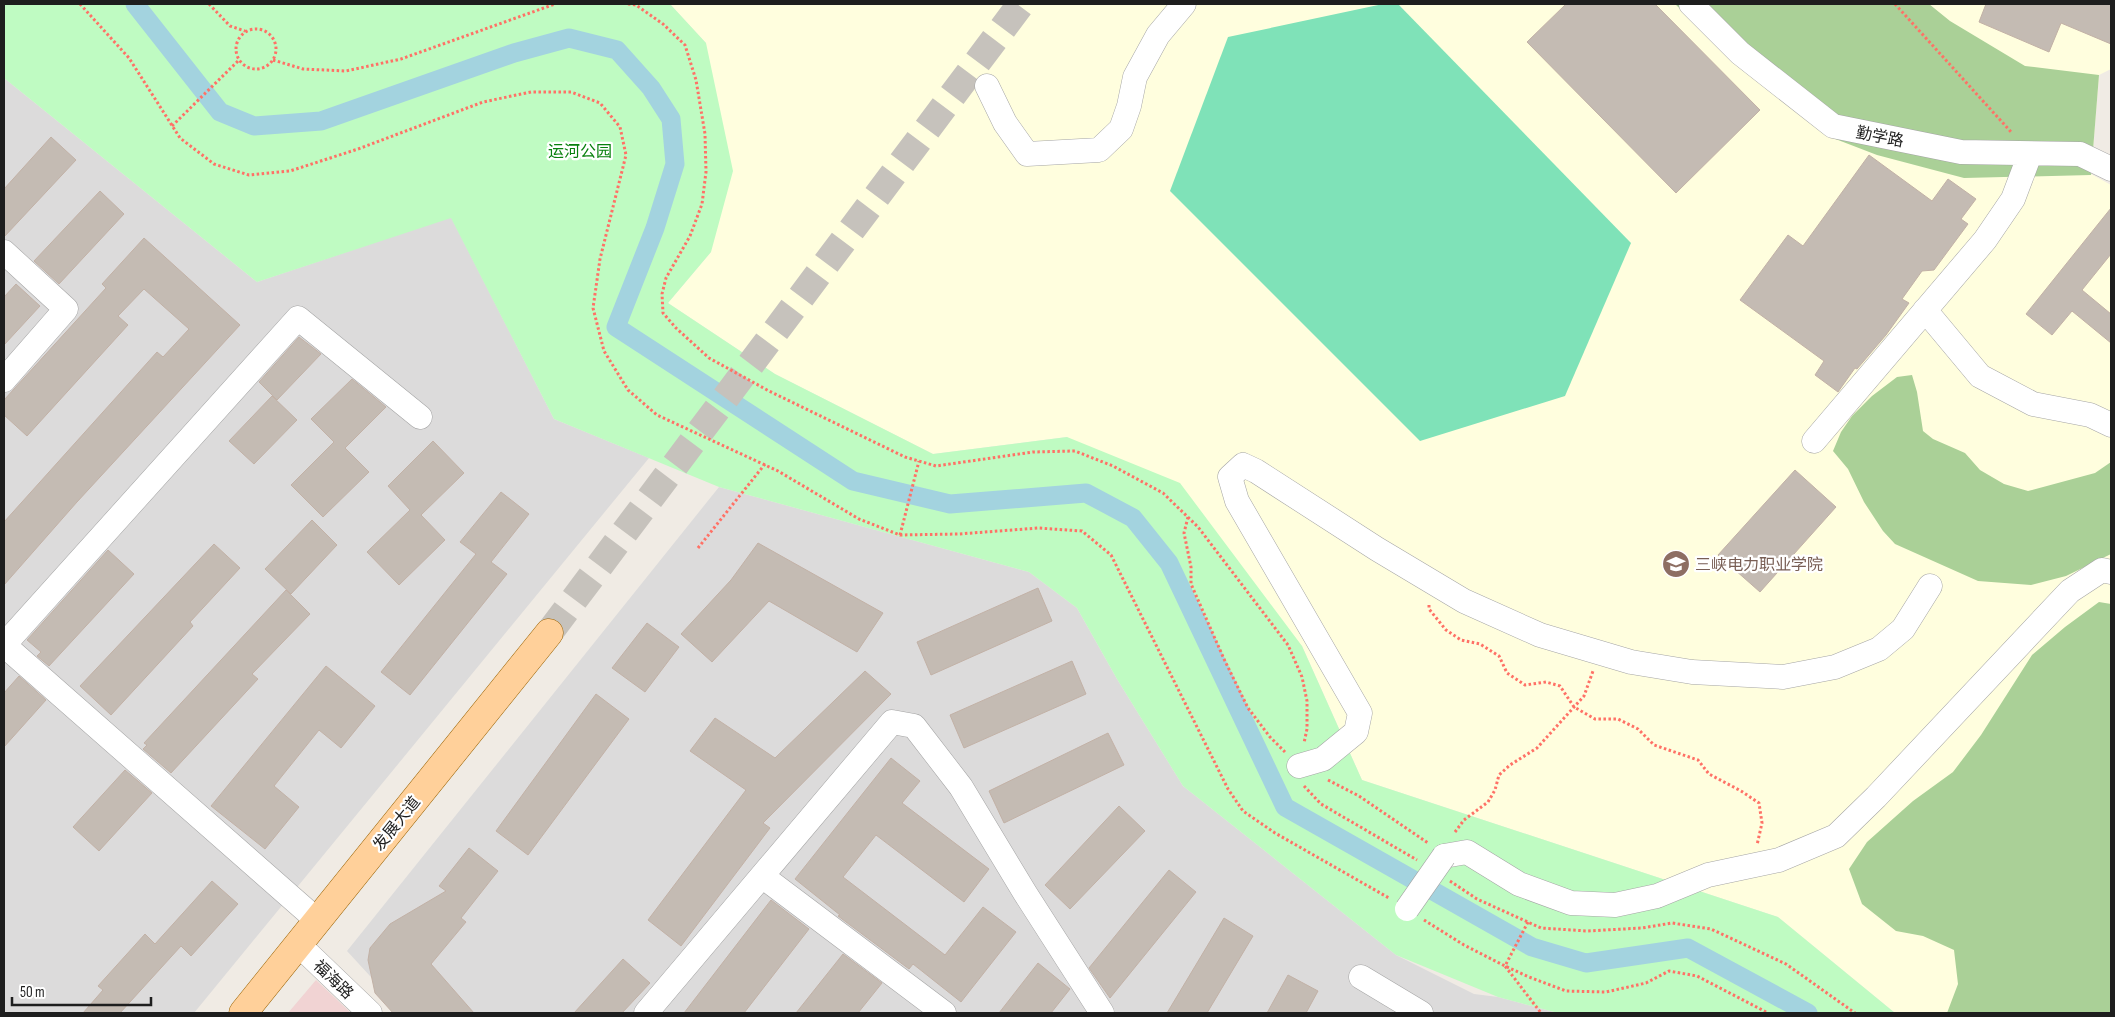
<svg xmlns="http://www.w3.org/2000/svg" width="2115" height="1017" font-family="'Sofia Sans Condensed','Noto Sans SC',sans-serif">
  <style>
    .residential { fill: #dcdbdb }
    .commercial { fill: #f1d3d3 }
    .education { fill: #fffede }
    .forest { fill: #aad097 }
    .park { fill: #bffbc2 }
    .pitch { fill: #7fe2b8 }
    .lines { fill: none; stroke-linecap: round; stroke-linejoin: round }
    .canal { stroke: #a3d3df; stroke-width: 19 }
    .building { fill: #c4bbb3; stroke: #c2b1a6 }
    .major-tunnel { stroke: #c6c2bc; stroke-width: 28; stroke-dasharray: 28 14; stroke-linecap: butt }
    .minor-casing { stroke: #a5a5a5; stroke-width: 25 }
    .major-casing { stroke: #996100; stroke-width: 29 }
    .path { stroke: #ff7166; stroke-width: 3; stroke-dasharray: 2.5 2.5; stroke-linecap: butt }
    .minor { stroke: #fff; stroke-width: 24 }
    .major { stroke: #ffd09a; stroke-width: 28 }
    .minor-bridge-casing { stroke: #a5a5a5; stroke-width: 25; stroke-linecap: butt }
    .minor-bridge { stroke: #fff; stroke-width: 24 }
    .labels { text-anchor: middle; stroke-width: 4.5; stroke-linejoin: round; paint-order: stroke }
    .street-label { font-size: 16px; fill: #1e1e1e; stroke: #fff }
    .park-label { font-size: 16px; fill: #08810e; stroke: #fff }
    .education-label { font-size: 16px; fill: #785e54; stroke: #fff; text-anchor: start }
  </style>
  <rect width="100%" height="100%" fill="#f0ebe4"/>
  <!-- residential -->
  <path class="residential" d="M 4,78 L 257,282 L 451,217 L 554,419 L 649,458 L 194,1013 L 4,1013 Z
    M 719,487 L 1029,572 L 1077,608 L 1117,679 L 1183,786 L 1396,955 L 1474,994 L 1498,997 L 1558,1013 L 404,1013 L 347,951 Z"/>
  <!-- commercial -->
  <path class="commercial" d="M 316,980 L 351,1013 L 288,1013 Z"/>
  <!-- education -->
  <path class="education" d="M 670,4 L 2111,4 L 2111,69 L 2099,75 L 2091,174 L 2111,185 L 2111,1013 L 1895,1013 L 1778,917 L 1362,780 L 1302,646 L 1067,437 L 933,454 L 775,374 L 668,303 L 711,252 L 706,43 Z"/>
  <!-- forest -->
  <path class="forest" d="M 1675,4 L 1929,4 L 1950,21 L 2025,66 L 2099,75 L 2091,175 L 1964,178 L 1877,155 L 1825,135 L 1734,61 Z
    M 1912,375 L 1917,392 L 1923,431 L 1933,439 L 1965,453 L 1980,470 L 2004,484 L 2028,491 L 2095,473 L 2111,462 L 2111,554 L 2066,576 L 2031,585 L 1978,581 L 1895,544 L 1883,531 L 1864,502 L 1848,469 L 1833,451 L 1841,432 L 1852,416 L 1872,396 L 1897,377 Z
    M 2099,602 L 2111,604 L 2111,1013 L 1947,1013 L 1958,984 L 1954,950 L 1923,936 L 1896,931 L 1862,904 L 1849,869 L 1867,842 L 1913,801 L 1953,772 L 1981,735 L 2032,655 L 2065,627 Z"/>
  <!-- park -->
  <path class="park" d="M 4,4 L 670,4 L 706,43 L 733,171 L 711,252 L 668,303 L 775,374 L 933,454 L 1067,437 L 1180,483 L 1302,646 L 1362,780 L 1778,917 L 1895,1013 L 1558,1013 L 1498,997 L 1396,955 L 1183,786 L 1117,679 L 1077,608 L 1029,572 L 719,487 L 554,419 L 451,218 L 257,282 L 4,78 Z"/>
  <!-- pitch -->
  <path class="pitch" d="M 1383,4 L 1398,4 L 1631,243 L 1565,396 L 1420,441 L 1170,191 L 1228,37 Z"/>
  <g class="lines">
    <!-- canal -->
    <path class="canal" d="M 135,4 L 220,112 L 254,126 L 321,121 L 514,53 L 569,38 L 617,50 L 651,88 L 671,119 L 675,164 L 655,228 L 616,327 L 853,481 L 950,504 L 1086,493 L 1133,518 L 1169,563 L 1285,807 L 1532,947 L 1586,963 L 1688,948 L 1808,1013"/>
  </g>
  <!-- building -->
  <path class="building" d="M 1566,4 L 1655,4 L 1760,110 L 1676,193 L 1527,42 Z
    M 1986,4 L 2111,4 L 2111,44 L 2061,23 L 2049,52 L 1979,22 Z
    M 51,137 L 76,160 L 4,237 L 4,189 Z
    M 1869,155 L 1932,201 L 1948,179 L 1976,199 L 1961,219 L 1968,224 L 1934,270 L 1922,271 L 1902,299 L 1909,303 L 1886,335 L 1857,369 L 1855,368 L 1838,392 L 1815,375 L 1824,361 L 1740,300 L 1788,235 L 1803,246 Z
    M 100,191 L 124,214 L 59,284 L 34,261 Z
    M 2111,208 L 2111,254 L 2082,290 L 2111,314 L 2111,343 L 2072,311 L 2052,335 L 2026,314 Z
    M 144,238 L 240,325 L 77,502 L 4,585 L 4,522 L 157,352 L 163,357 L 189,329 L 144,289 L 118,316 L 128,325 L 27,436 L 4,415 L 4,400 L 106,288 L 102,284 Z
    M 16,284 L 40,306 L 4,345 L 4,297 Z
    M 299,337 L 321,354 L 277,400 L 259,382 Z
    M 352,379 L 386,407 L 345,448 L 369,472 L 323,517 L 291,485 L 334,442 L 311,419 Z
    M 272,396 L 297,420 L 254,464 L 229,441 Z
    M 433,441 L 464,473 L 421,515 L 445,540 L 399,585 L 367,552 L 410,510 L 388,486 Z
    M 1795,470 L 1836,507 L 1760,592 L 1718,555 Z
    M 501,492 L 529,514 L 491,562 L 507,574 L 410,695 L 381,672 L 476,554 L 460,542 Z
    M 312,520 L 337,545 L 291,594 L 265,569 Z
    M 758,543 L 883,613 L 857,652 L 769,601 L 712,662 L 681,634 L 731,580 Z
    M 214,544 L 240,568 L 190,622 L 193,626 L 111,715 L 80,686 Z
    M 108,550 L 134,574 L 49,666 L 37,656 L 41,652 L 27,640 Z
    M 1038,588 L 1052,621 L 931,675 L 917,642 Z
    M 286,590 L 310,614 L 252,674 L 258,679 L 171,773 L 143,749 L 147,745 L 144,743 Z
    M 647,623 L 679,647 L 645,692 L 612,668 Z
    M 1072,661 L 1086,694 L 964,748 L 950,715 Z
    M 326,666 L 375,706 L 341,748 L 319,730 L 274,786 L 299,807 L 265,849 L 211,806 Z
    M 865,671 L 891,694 L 763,823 L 770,828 L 681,946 L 648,920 L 746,790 L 690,751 L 715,718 L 775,758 Z
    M 19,676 L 46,700 L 4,747 L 4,693 Z
    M 596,694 L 629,719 L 528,855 L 496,831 Z
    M 1108,733 L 1124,765 L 1004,823 L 989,791 Z
    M 891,758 L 920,781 L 902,803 L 989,869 L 964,902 L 876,835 L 843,877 L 945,955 L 983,907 L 1016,932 L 961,1002 L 913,964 L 909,969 L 838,916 L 840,915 L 795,879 Z
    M 125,770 L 152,793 L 99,851 L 73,827 Z
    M 1119,806 L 1145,831 L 1070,909 L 1045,885 Z
    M 469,848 L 498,871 L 461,918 L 466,922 L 431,964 L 474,1013 L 393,1013 L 375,993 L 368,960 L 370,948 L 390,924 L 446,891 L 439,886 Z
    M 1169,870 L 1196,892 L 1110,998 L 1089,968 Z
    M 212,881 L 238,904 L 191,956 L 181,946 L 120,1013 L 83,1013 L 103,990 L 98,986 L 145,934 L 155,944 Z
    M 771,900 L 809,929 L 744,1013 L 684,1013 Z
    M 1224,918 L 1253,936 L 1207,1013 L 1167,1013 Z
    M 843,954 L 882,983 L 858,1013 L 796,1013 Z
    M 623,959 L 650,983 L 622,1013 L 574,1013 Z
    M 1038,963 L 1070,989 L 1051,1013 L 999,1013 Z
    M 1288,975 L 1318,991 L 1306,1013 L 1267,1013 Z"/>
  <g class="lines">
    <!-- major-tunnel -->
    <path class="major-tunnel" d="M 549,633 L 1021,4"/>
    <!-- minor casing -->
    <g class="minor-casing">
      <path id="minor" d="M 1691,4 L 1740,53 L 1833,126 L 1961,152 L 2080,154 L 2111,169
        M 987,86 L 1005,123 L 1027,154 L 1099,150 L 1121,129 L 1129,106 L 1135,77 L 1158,35 L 1184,4
        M 4,252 L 66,309 L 4,380
        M 1925,310 L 1980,376 L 2033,404 L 2090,415 L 2111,425
        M 1814,441 L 1985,240 L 2013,199 L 2030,154
        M 4,645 L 298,318 L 420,417
        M 4,645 L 318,921
        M 1299,766 L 1323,759 L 1356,732 L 1360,713 L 1237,501 L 1230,477 L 1243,465 L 1256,471 L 1377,549 L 1464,601 L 1540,635 L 1631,662 L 1692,672 L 1783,677 L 1835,667 L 1879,649 L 1903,629 L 1930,586
        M 1444,856 L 1467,852 L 1519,884 L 1571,903 L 1615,905 L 1657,896 L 1708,875 L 1779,860 L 1836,836 L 1876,797 L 2070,591 L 2102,570 L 2111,572
        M 762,876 L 944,1013
        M 299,945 L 370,1013
        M 1361,977 L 1421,1013
        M 646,1013 L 892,722 L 914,726 L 961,787 L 1025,893 L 1102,1013"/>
    </g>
    <!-- major casing -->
    <g class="major-casing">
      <path id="major" d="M 243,1013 L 549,633"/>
    </g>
    <!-- path -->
    <path class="path" d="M 80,4 L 129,58 L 180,138 L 214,164 L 249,175 L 290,171 L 358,149 L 483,102 L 531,92 L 571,92 L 600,103 L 620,127 L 626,155 L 600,259 L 593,308 L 604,351 L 628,390 L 657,415 L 778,471 L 859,519 L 900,535 L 959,534 L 1038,528 L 1082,531 L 1111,555 L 1228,789 L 1243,811 L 1275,833 L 1389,898
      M 209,4 L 230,26 L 245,31
      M 628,4 L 636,5 L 663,24 L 685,45 L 696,80 L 705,134 L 706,172 L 702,204 L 690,236 L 666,278 L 662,294 L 663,313 L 676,328 L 709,358 L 769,391 L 905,457 L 936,466 L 1033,452 L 1075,451 L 1113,466 L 1163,493 L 1198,527 L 1288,645 L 1302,677 L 1307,701 L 1307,729 L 1304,743
      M 1895,4 L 2012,133
      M236 49a20 20 0 1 1 40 0a20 20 0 1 1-40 0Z
      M 273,60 L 303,69 L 346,71 L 401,59 L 555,4
      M 172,126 L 239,60
      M 1188,517 L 1184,533 L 1191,567 L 1191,584 L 1224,659 L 1248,708 L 1270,737 L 1285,752
      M 900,535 L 919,461
      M 698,548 L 765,464
      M 1429,605 L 1429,609 L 1446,630 L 1461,640 L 1480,644 L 1499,656 L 1507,673 L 1525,685 L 1546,682 L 1560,686 L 1574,707 L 1595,719 L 1618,719 L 1638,729 L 1654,745 L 1698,760 L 1709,774 L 1741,791 L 1759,803 L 1762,823 L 1757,845
      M 1328,780 L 1359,796 L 1428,843
      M 1304,786 L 1321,804 L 1417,860
      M 1455,832 L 1464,820 L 1488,802 L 1495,790 L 1499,775 L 1510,765 L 1537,748 L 1584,696 L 1593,671
      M 1450,881 L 1477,899 L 1541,928 L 1587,931 L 1642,928 L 1672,923 L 1711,929 L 1786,964 L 1855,1013
      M 1424,920 L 1464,945 L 1505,966 L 1529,977 L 1566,991 L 1606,992 L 1646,983 L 1669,971 L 1697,976 L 1768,1013
      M 1528,922 L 1505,966 L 1541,1013"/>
    <!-- minor -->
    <use href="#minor" class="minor"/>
    <!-- major -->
    <use href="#major" class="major"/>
    <!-- minor-bridge casing -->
    <g class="minor-bridge-casing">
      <path id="minor-bridge" d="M 1407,909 L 1444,856"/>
    </g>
    <!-- minor-bridge -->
    <use href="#minor-bridge" class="minor-bridge"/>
  </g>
  <!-- icons -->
  <defs>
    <g id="university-disc" transform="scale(1.4375)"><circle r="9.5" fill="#8d6e63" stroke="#fff"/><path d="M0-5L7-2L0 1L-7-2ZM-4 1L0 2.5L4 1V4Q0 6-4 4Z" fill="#fff"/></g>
  </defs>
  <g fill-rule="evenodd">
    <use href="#university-disc" x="1676" y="564"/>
  </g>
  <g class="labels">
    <!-- street labels -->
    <g class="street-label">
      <text transform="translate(1880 136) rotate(11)" y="6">勤学路</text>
      <text transform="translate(396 823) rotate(-51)" y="6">发展大道</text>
      <text transform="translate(334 979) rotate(44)" y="6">福海路</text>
    </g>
    <!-- park labels -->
    <g class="park-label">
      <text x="580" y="157">运河公园</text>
    </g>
    <!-- education labels -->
    <g class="education-label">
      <text x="1695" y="570">三峡电力职业学院</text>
    </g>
  </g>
  <!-- border -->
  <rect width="2115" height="1017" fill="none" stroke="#1e1e1e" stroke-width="10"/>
  <!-- scale -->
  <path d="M12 997v8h139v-8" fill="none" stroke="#1e1e1e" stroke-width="2.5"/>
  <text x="20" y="997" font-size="15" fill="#1e1e1e" stroke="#ffffff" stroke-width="4" paint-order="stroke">50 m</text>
</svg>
